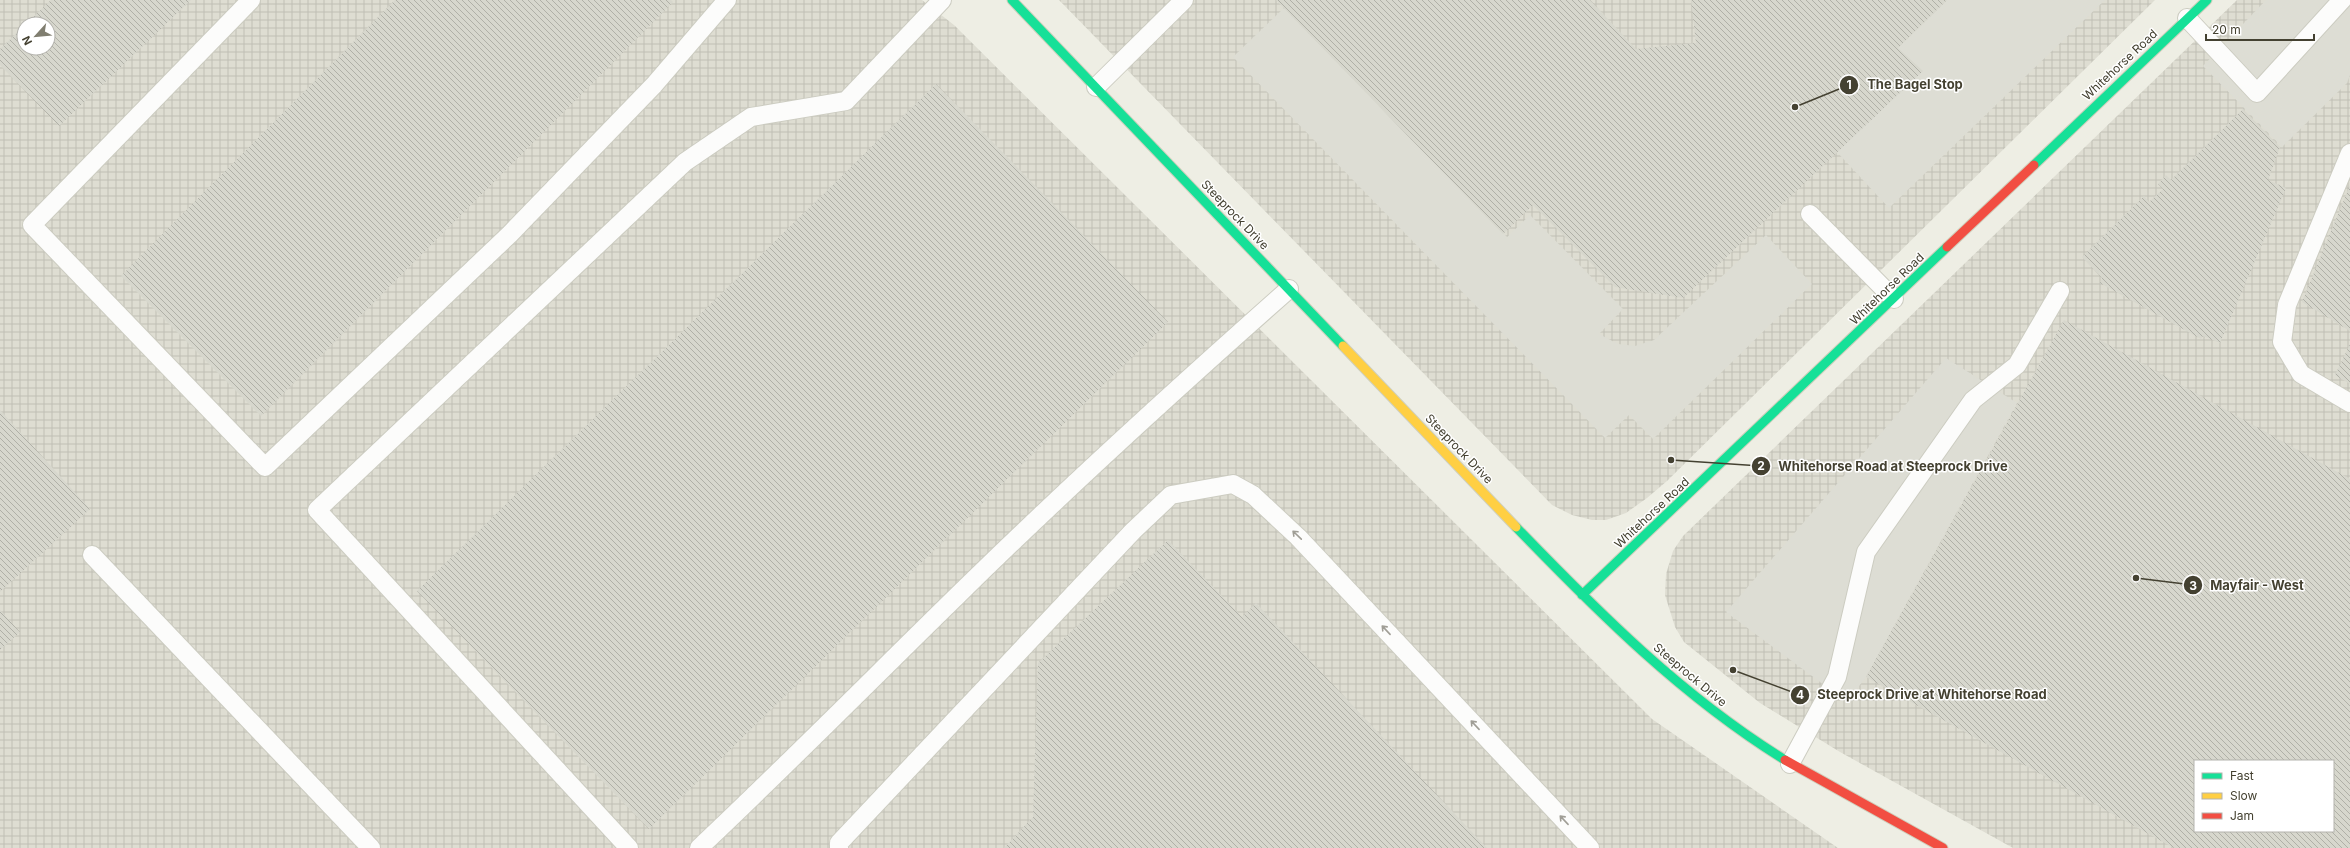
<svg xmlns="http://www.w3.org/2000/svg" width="2350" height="848" font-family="Inter,sans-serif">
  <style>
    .industrial { fill: url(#industrial-grid); fill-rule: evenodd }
    .parking { fill: #ddddd4 }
    .building { fill: url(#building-back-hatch); fill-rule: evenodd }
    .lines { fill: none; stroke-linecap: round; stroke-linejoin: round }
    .lane-casing { stroke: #ccccc1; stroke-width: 20 }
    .fast-casing { stroke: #cfcfbc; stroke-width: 11 }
    .slow-casing { stroke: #cfcfbc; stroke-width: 11 }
    .jam-casing { stroke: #cfcfbc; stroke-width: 11 }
    .lane { stroke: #fcfcfb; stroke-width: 18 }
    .fast { stroke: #16e098; stroke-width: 9 }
    .slow { stroke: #ffcf43; stroke-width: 9 }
    .jam { stroke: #f24e42; stroke-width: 9 }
    .oneway { stroke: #a09e96 }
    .labels { text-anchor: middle; stroke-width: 3; stroke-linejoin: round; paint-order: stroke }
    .street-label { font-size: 12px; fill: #444131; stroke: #fff }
    .leader { fill: none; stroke: #444131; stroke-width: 1.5 }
    .callout-dot { fill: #444131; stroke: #fff; stroke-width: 1.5 }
    .mark-label { font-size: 12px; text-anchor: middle; font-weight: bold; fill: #fff }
    .callout-label { font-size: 13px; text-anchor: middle; font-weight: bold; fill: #444131; stroke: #fff; stroke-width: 3; stroke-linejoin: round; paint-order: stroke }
  </style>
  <defs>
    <pattern id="industrial-grid" width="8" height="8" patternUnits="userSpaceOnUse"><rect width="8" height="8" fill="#deddd2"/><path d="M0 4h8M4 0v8" fill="none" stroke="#c0bfb5"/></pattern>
    <pattern id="building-back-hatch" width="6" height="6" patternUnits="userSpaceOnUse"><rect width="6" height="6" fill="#d7d7cd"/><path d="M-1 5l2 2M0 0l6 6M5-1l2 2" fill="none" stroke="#b0b0a7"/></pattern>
  </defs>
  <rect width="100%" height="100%" fill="#eeeee4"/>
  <!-- industrial -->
  <path class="industrial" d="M 0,0 L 922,0 L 954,25 L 1652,719 L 1838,848 L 0,848 ZM 24,24 L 48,24 L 48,48 L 24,48 Z
    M 1059,0 L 2155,0 L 1667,481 L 1647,498 L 1626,513 L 1606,520 L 1592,520 L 1572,515 L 1552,505 Z
    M 2237,0 L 2350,0 L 2350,848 L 2013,848 L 1840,752 L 1760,703 L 1684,642 L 1675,627 L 1665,595 L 1666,574 L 1673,551 L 1683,536 ZM 2195,761 L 2333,761 L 2333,831 L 2195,831 Z"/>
  <!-- parking -->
  <path class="parking" d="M 1947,0 L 2105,0 L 1889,208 L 1837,152 L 1898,48 Z
    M 2266,0 L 2350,0 L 2350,75 L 2347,83 L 2282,147 L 2203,66 Z
    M 1284,8 L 1507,237 L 1530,215 L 1623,309 L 1599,334 L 1618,344 L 1635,346 L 1654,340 L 1766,235 L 1812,284 L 1653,439 L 1629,415 L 1605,438 L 1233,57 Z
    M 1946,358 L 2017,403 L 1866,677 L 1847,702 L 1726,612 Z"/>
  <!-- building -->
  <path class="building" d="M 51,0 L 191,0 L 59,126 L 0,65 L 0,49 L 24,26 L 24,48 L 48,48 L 48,24 L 26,24 Z
    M 395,0 L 671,0 L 673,2 L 261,416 L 121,276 Z
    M 1276,0 L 1590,0 L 1636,49 L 1696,43 L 1691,0 L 1947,0 L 1898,48 L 1923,71 L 1683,298 L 1615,287 L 1533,205 L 1503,234 Z
    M 936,84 L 1168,322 L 649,829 L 417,591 Z
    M 2243,109 L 2280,147 L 2268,180 L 2286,188 L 2220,343 L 2203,336 L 2201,339 L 2100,283 L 2102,278 L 2082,257 L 2144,196 L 2149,202 L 2163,189 L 2158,184 L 2166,175 L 2171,180 Z
    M 2350,185 L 2350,331 L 2302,302 Z
    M 2064,320 L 2350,479 L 2350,848 L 2174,848 L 1866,677 ZM 2195,761 L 2333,761 L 2333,831 L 2195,831 Z
    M 2350,344 L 2350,384 L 2335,375 Z
    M 0,410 L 90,509 L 0,592 Z
    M 1168,540 L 1242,617 L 1256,603 L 1487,848 L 1004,848 L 1033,817 L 1038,663 Z
    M 0,610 L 20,632 L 0,650 Z"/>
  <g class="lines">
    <!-- lane casing -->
    <g class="lane-casing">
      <path id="lane" d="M 251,0 L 32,225 L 265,467 L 510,234 L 654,85 L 727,0
        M 2187,18 L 2257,93 L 2342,0
        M 1096,87 L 1184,0
        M 2350,153 L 2287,305 L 2282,342 L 2301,374 L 2350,403
        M 1810,214 L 1894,299
        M 92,555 L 371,848
        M 1790,764 L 1837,677 L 1866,552 L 1973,400 L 2017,365 L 2060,291
        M 629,848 L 317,510 L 685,162 L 751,117 L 846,101 L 942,0
        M 699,848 C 787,765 872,679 959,594 C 1066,489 1177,388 1289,289
        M 839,848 L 839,843 L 1133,531 L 1171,495 L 1233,484 L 1253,495 L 1298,537 L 1590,848"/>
    </g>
    <!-- fast casing -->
    <g class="fast-casing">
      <path id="fast" d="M 1012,0 L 1343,346
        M 2034,165 L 2207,0
        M 1516,527 C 1599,613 1683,697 1785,760
        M 1582,595 L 1947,247"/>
    </g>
    <!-- slow casing -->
    <g class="slow-casing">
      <path id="slow" d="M 1343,346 L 1516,527"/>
    </g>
    <!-- jam casing -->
    <g class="jam-casing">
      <path id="jam" d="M 1947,247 L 2034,165
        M 1785,760 L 1943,848"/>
    </g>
    <!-- lane -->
    <use href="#lane" class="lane"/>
    <!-- fast -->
    <use href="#fast" class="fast"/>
    <!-- slow -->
    <use href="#slow" class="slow"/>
    <!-- jam -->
    <use href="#jam" class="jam"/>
  </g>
  <!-- one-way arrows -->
  <defs><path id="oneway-shaft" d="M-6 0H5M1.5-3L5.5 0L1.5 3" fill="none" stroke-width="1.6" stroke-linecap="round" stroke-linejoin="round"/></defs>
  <g class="oneway">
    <use href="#oneway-shaft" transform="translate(1297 535) rotate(-136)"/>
    <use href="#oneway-shaft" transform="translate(1386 630) rotate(-133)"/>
    <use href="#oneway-shaft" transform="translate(1475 725) rotate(-133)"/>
    <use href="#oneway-shaft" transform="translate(1564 820) rotate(-133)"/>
  </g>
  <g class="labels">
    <!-- street labels -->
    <g class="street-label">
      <text transform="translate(2120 65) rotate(-43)" y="4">Whitehorse Road</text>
      <text transform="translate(1235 215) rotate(46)" y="4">Steeprock Drive</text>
      <text transform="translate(1887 289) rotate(-44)" y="4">Whitehorse Road</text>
      <text transform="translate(1459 449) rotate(46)" y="4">Steeprock Drive</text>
      <text transform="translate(1652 513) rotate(-43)" y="4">Whitehorse Road</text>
      <text transform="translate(1690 675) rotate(40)" y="4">Steeprock Drive</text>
    </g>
  </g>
  <!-- callouts -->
  <path class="leader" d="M1795 107L1849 85M1671 460L1761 466M2136 578L2193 585M1733 670L1800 695"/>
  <g class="callout-dot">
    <circle cx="1795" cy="107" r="4"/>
    <circle cx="1671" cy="460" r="4"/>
    <circle cx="2136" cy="578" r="4"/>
    <circle cx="1733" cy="670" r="4"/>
    <circle cx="1849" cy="85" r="10"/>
    <circle cx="1761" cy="466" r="10"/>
    <circle cx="2193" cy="585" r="10"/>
    <circle cx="1800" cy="695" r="10"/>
  </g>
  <g class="mark-label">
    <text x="1849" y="89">1</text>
    <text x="1761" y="470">2</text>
    <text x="2193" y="590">3</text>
    <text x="1800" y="699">4</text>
  </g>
  <g class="callout-label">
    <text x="1915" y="89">The Bagel Stop</text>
    <text x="1893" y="471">Whitehorse Road at Steeprock Drive</text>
    <text x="2257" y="590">Mayfair - West</text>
    <text x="1932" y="699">Steeprock Drive at Whitehorse Road</text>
  </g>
  <!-- legend -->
  <rect x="2194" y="760" width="140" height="72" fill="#ffffff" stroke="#b4b3ad"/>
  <rect x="2202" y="773" width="20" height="6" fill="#16e098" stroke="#b4b3ad"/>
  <text x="2230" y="780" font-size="12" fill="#444131">Fast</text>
  <rect x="2202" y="793" width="20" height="6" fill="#ffcf43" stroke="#b4b3ad"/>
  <text x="2230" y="800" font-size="12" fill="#444131">Slow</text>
  <rect x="2202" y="813" width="20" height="6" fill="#f24e42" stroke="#b4b3ad"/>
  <text x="2230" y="820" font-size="12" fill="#444131">Jam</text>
  <!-- north arrow -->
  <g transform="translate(36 36) rotate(243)"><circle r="19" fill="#ffffff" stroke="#b4b3ad"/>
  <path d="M0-3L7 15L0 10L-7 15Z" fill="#807e70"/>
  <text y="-6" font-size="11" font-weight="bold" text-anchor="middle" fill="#444131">N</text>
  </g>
  <!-- scale -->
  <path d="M2206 34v6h108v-6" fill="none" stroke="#444131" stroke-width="2"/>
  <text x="2212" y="34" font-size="12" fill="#444131" stroke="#ffffff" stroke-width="3" paint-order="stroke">20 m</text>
</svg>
